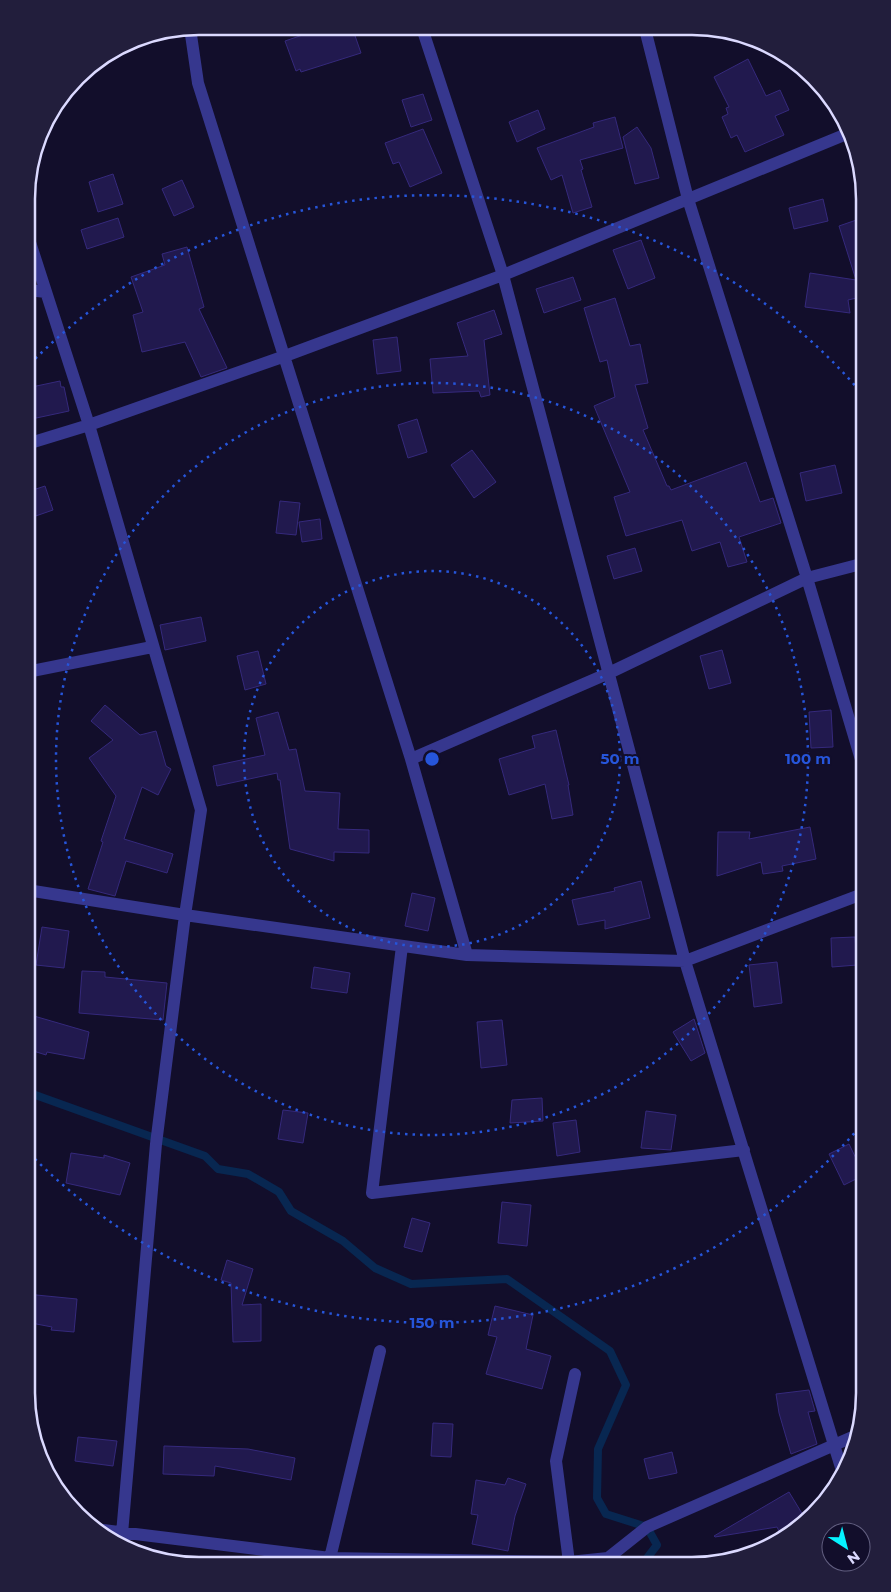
<svg xmlns="http://www.w3.org/2000/svg" width="891" height="1592" font-family="Montserrat,sans-serif">
  <style>
    .lines { fill: none; stroke-linecap: round; stroke-linejoin: round }
    .stream { stroke: #082751; stroke-width: 8 }
    .building { fill: #21194e; stroke: #35297c }
    .minor { stroke: #36378e; stroke-width: 12 }
    .ring { fill: none; stroke: #2655da; stroke-width: 2.5; stroke-dasharray: 2.5 5 }
    .rim { fill: none; stroke: #dbd9ff; stroke-width: 2.5 }
    .centre { fill: #2655da; stroke: #120e2b; stroke-width: 2.5 }
    .ring-label { font-size: 15px; text-anchor: middle; font-weight: bold; fill: #2655da; stroke: #120e2b; stroke-width: 4; stroke-linejoin: round; paint-order: stroke }
  </style>
  <rect width="100%" height="100%" fill="#120e2b"/>
  <g class="lines">
    <!-- stream -->
    <path class="stream" d="M 27,1092 L 205,1156 L 218,1169 L 248,1174 L 279,1192 L 291,1211 L 343,1241 L 375,1268 L 411,1284 L 507,1279 L 610,1351 L 626,1385 L 598,1449 L 597,1498 L 606,1514 L 647,1527 L 657,1545 L 641,1566"/>
  </g>
  <!-- building -->
  <path class="building" d="M 326,27 L 352,27 L 361,53 L 301,72 L 300,69 L 296,71 L 285,41 Z
    M 748,59 L 766,96 L 780,90 L 789,110 L 775,116 L 784,135 L 745,152 L 737,135 L 731,138 L 722,117 L 728,114 L 726,108 L 729,107 L 714,77 Z
    M 423,94 L 432,120 L 411,127 L 402,100 Z
    M 538,110 L 545,129 L 517,142 L 509,122 Z
    M 615,117 L 623,148 L 580,160 L 583,169 L 581,170 L 592,207 L 573,213 L 562,175 L 551,180 L 537,148 L 594,127 L 593,123 Z
    M 637,127 L 651,148 L 659,178 L 635,184 L 623,137 Z
    M 423,129 L 442,173 L 410,187 L 399,162 L 393,164 L 385,143 Z
    M 113,174 L 123,204 L 98,212 L 89,182 Z
    M 182,180 L 194,207 L 174,216 L 162,189 Z
    M 823,199 L 828,221 L 794,229 L 789,208 Z
    M 865,217 L 865,296 L 848,300 L 850,313 L 805,307 L 810,273 L 856,280 L 839,226 Z
    M 118,218 L 124,237 L 87,249 L 81,230 Z
    M 641,240 L 655,278 L 628,289 L 613,250 Z
    M 187,247 L 204,307 L 199,309 L 227,368 L 201,377 L 185,342 L 142,352 L 133,315 L 143,312 L 131,277 L 165,265 L 162,254 Z
    M 573,277 L 581,300 L 544,313 L 536,289 Z
    M 615,298 L 630,346 L 640,344 L 648,383 L 635,385 L 648,428 L 643,430 L 667,486 L 669,486 L 671,490 L 746,462 L 760,502 L 773,498 L 781,523 L 739,537 L 747,562 L 728,567 L 720,542 L 692,551 L 682,520 L 626,536 L 614,497 L 630,492 L 594,406 L 615,397 L 607,360 L 600,362 L 584,308 Z
    M 494,310 L 502,334 L 484,340 L 490,395 L 481,397 L 479,391 L 433,393 L 430,359 L 468,356 L 457,323 Z
    M 397,337 L 401,371 L 377,374 L 373,340 Z
    M 60,381 L 61,387 L 64,387 L 69,411 L 27,420 L 27,388 Z
    M 417,419 L 427,452 L 408,458 L 398,425 Z
    M 472,450 L 496,482 L 474,498 L 451,465 Z
    M 835,465 L 842,493 L 806,501 L 800,473 Z
    M 45,486 L 53,510 L 27,519 L 27,492 Z
    M 280,501 L 300,503 L 296,535 L 276,533 Z
    M 320,519 L 322,539 L 302,542 L 299,522 Z
    M 635,548 L 642,571 L 614,579 L 607,556 Z
    M 201,617 L 206,641 L 165,650 L 160,625 Z
    M 722,650 L 731,683 L 709,689 L 700,656 Z
    M 258,651 L 266,684 L 245,690 L 237,656 Z
    M 105,705 L 140,735 L 156,731 L 166,766 L 171,769 L 158,795 L 142,787 L 124,839 L 173,854 L 167,873 L 126,861 L 115,896 L 88,889 L 103,842 L 101,841 L 116,796 L 89,758 L 113,740 L 91,721 Z
    M 831,710 L 833,747 L 811,748 L 809,712 Z
    M 278,712 L 289,750 L 296,749 L 305,791 L 340,793 L 338,829 L 369,830 L 369,853 L 334,852 L 334,861 L 290,849 L 280,780 L 278,780 L 277,773 L 217,786 L 213,766 L 265,755 L 256,718 Z
    M 556,730 L 569,785 L 568,785 L 573,815 L 552,819 L 545,784 L 509,795 L 499,759 L 535,748 L 532,736 Z
    M 810,827 L 816,859 L 782,866 L 783,871 L 763,874 L 761,862 L 717,876 L 718,832 L 750,832 L 749,839 Z
    M 641,881 L 650,918 L 605,929 L 605,920 L 578,925 L 572,900 L 615,891 L 614,888 Z
    M 412,893 L 435,898 L 428,931 L 405,926 Z
    M 42,927 L 69,931 L 64,968 L 36,965 Z
    M 855,937 L 857,965 L 832,967 L 831,938 Z
    M 777,962 L 782,1003 L 754,1007 L 749,965 Z
    M 314,967 L 350,973 L 347,993 L 311,988 Z
    M 82,971 L 105,972 L 105,977 L 167,983 L 163,1020 L 79,1013 Z
    M 34,1016 L 89,1032 L 84,1059 L 47,1052 L 46,1055 L 27,1049 L 27,1042 Z
    M 694,1019 L 705,1053 L 691,1061 L 673,1032 Z
    M 502,1020 L 507,1065 L 481,1068 L 477,1022 Z
    M 542,1098 L 543,1121 L 510,1123 L 512,1100 Z
    M 283,1110 L 308,1113 L 303,1143 L 278,1139 Z
    M 646,1111 L 676,1115 L 671,1150 L 641,1148 Z
    M 576,1120 L 580,1152 L 557,1156 L 553,1123 Z
    M 849,1144 L 864,1175 L 844,1185 L 829,1154 Z
    M 71,1153 L 104,1158 L 104,1155 L 130,1163 L 120,1195 L 66,1183 Z
    M 502,1202 L 531,1205 L 527,1246 L 498,1243 Z
    M 412,1218 L 430,1223 L 422,1252 L 404,1247 Z
    M 227,1260 L 253,1269 L 242,1305 L 261,1304 L 261,1341 L 233,1342 L 231,1283 L 221,1280 Z
    M 26,1294 L 77,1299 L 74,1332 L 51,1330 L 52,1327 L 26,1322 Z
    M 495,1306 L 533,1315 L 526,1349 L 551,1356 L 542,1389 L 486,1374 L 497,1337 L 488,1335 Z
    M 809,1390 L 815,1411 L 808,1412 L 817,1444 L 791,1454 L 779,1413 L 776,1394 Z
    M 433,1423 L 453,1424 L 451,1457 L 431,1456 Z
    M 78,1437 L 117,1441 L 113,1466 L 75,1461 Z
    M 164,1446 L 248,1449 L 295,1458 L 291,1480 L 215,1466 L 214,1476 L 163,1474 Z
    M 672,1452 L 677,1473 L 649,1479 L 644,1459 Z
    M 508,1478 L 526,1484 L 515,1516 L 508,1551 L 472,1544 L 478,1515 L 471,1514 L 476,1480 L 505,1485 Z
    M 789,1492 L 806,1520 L 788,1536 L 783,1539 L 777,1527 L 715,1537 L 714,1536 Z"/>
  <g class="lines">
    <!-- minor -->
    <path class="minor" d="M 190,28 L 198,83 L 411,759 L 467,955
      M 422,28 L 503,275 L 685,961 L 843,1474
      M 645,29 L 688,199 L 807,578 L 865,773
      M 28,236 L 89,425 L 201,810 L 185,915 L 156,1144 L 121,1545
      M 28,290 L 46,292
      M 27,444 L 89,425 L 285,356 L 503,275 L 849,133
      M 27,672 L 152,647
      M 411,759 L 609,673 L 807,578 L 865,563
      M 27,890 L 185,915 L 467,955 L 685,961 L 865,893
      M 402,946 L 372,1193 L 744,1150
      M 95,1529 L 330,1558 L 569,1562 L 608,1558 L 647,1527 L 857,1435
      M 569,1562 L 556,1461 L 575,1374
      M 330,1565 L 330,1558 L 380,1351"/>
  </g>
  <!-- distance rings -->
  <g class="ring">
    <circle cx="432" cy="759" r="188"/>
    <circle cx="432" cy="759" r="376"/>
    <path d="M864 1122A564 564 0 0 1 30 1154M30 364A564 564 0 0 1 864 396"/>
  </g>
  <!-- crop -->
  <path d="M0 0H891V1592H0ZM199 35H692A164 164 0 0 1 856 199V1393A164 164 0 0 1 692 1557H199A164 164 0 0 1 35 1393V199A164 164 0 0 1 199 35Z" fill="#221e3c" fill-rule="evenodd"/>
  <path class="rim" d="M199 35H692A164 164 0 0 1 856 199V1393A164 164 0 0 1 692 1557H199A164 164 0 0 1 35 1393V199A164 164 0 0 1 199 35Z"/>
  <circle cx="432" cy="759" r="8" class="centre"/>
  <g class="ring-label">
    <text x="620" y="764">50 m</text>
    <text x="808" y="764">100 m</text>
    <text x="432" y="1328">150 m</text>
  </g>
  <!-- north arrow -->
  <g transform="translate(846 1547) rotate(144)"><circle r="24" fill="#120e2b" stroke="#625f80"/>
  <path d="M0-4L9 19L0 12L-9 19Z" fill="#05f3ff"/>
  <text y="-8" font-size="14" font-weight="bold" text-anchor="middle" fill="#dbd9ff">N</text>
  </g>
</svg>
